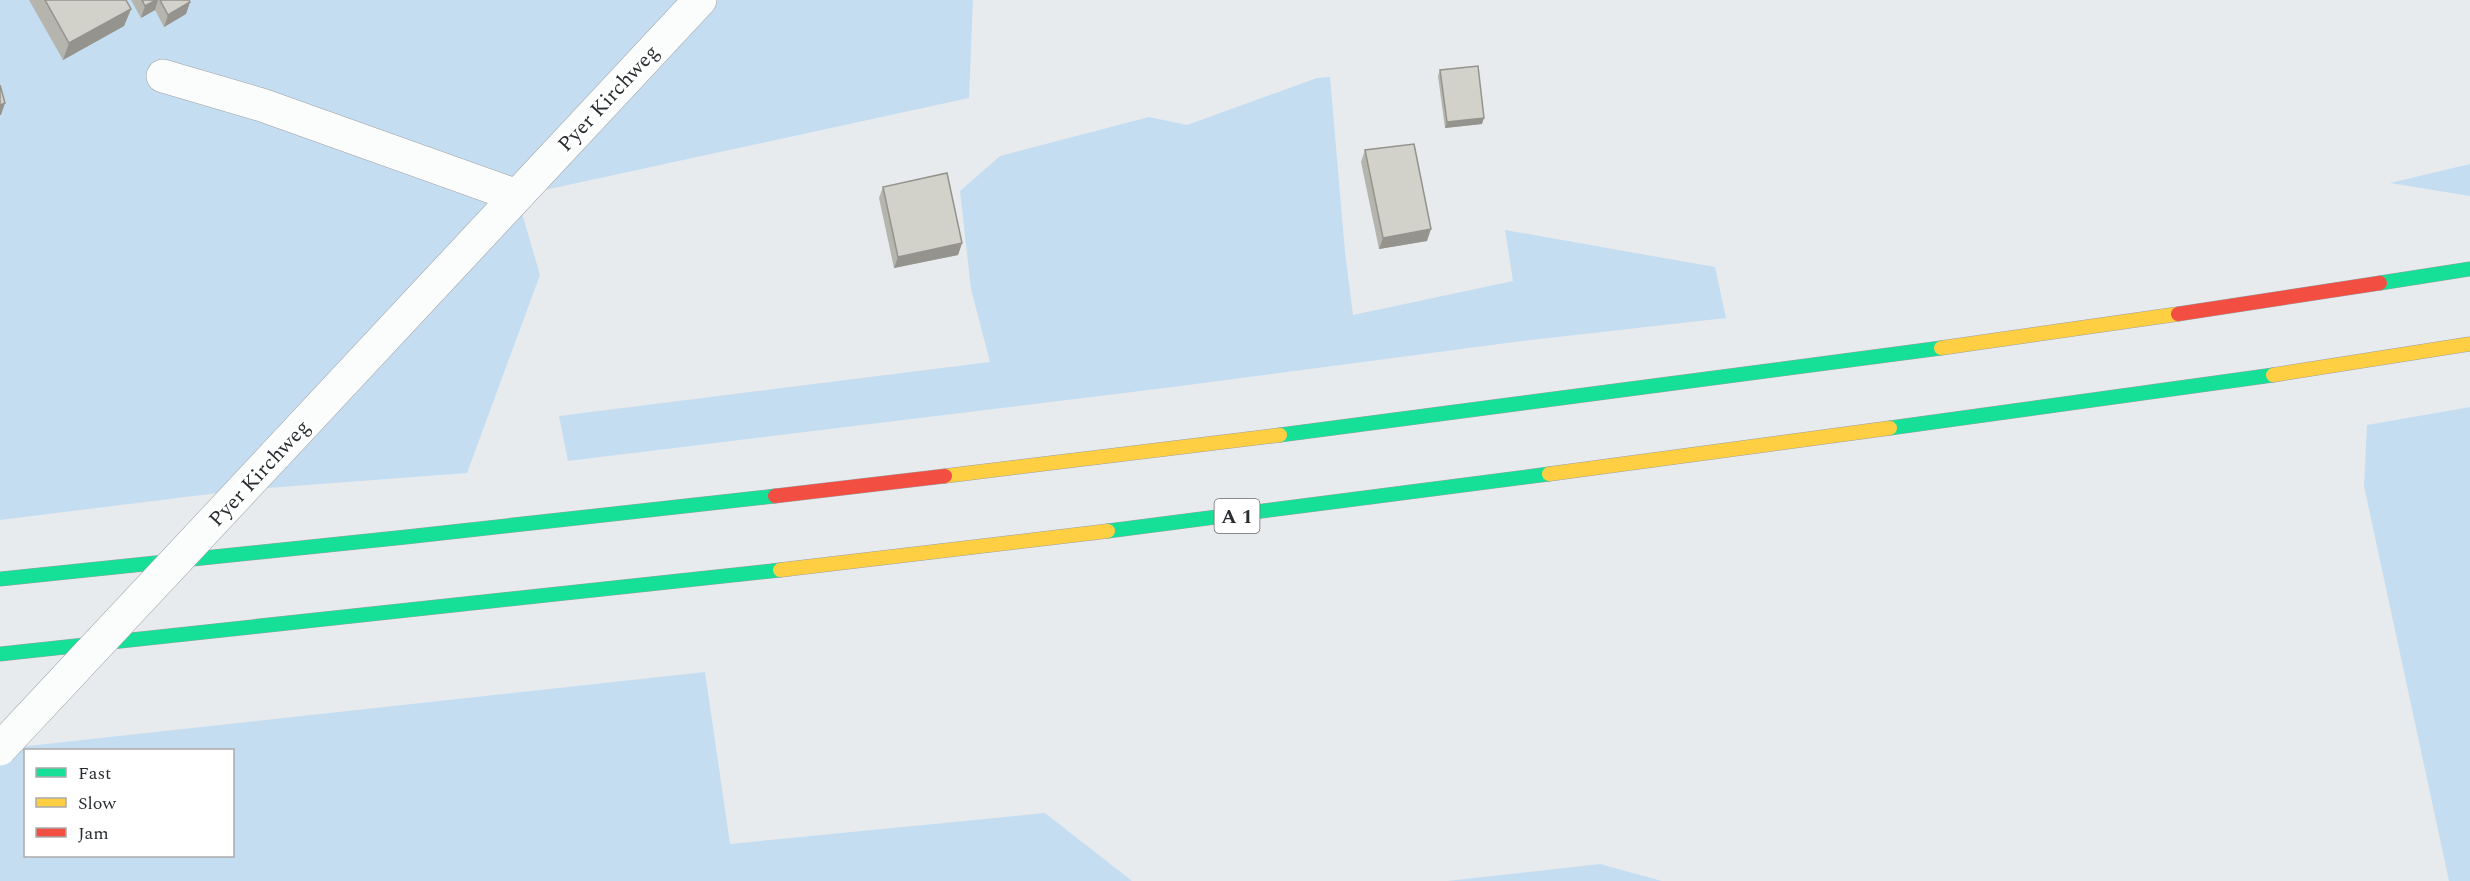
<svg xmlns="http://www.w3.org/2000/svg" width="2470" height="881" font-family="Spectral,serif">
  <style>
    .green { fill: #c5ddf1; fill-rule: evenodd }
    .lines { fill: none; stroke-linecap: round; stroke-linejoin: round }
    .street-casing { stroke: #9da0a2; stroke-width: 34 }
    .fast-casing { stroke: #9da0a2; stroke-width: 15 }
    .slow-casing { stroke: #9da0a2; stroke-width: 15 }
    .jam-casing { stroke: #9da0a2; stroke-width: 15 }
    .street { stroke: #fbfcfc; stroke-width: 33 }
    .fast { stroke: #16e098; stroke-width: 14 }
    .slow { stroke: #ffcf43; stroke-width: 14 }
    .jam { stroke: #f24e42; stroke-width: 14 }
    .street-bridge-casing { stroke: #9da0a2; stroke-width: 34; stroke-linecap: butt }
    .street-bridge { stroke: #fbfcfc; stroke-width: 33 }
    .wall { fill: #b5b5ae }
    .shaded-wall { fill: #94938d }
    .building { fill: #d3d2ca; stroke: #94938d; stroke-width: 1.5 }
    .labels { text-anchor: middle; stroke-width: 6; stroke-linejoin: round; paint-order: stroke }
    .shield { fill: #fff; stroke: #6a6c6d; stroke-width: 1.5 }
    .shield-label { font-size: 20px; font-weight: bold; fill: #2a2d2f }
    .street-label { font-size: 21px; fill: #2a2d2f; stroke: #fff }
  </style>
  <rect width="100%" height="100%" fill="#e7ebee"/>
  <!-- green -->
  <path class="green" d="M 0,0 L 973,0 L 969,98 L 517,196 L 540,275 L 467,473 L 242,490 L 0,520 Z
    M 1330,77 L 1345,252 L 1353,315 L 1513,281 L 1505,230 L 1715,267 L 1726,318 L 1522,341 L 1165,388 L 568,461 L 559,416 L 990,362 L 971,289 L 960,191 L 1000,156 L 1149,117 L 1187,125 L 1317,78 Z
    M 2470,164 L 2470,196 L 2390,183 Z
    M 2470,407 L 2470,881 L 2449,881 L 2364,486 L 2367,425 Z
    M 705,672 L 730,844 L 1045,813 L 1132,881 L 0,881 L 0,749 ZM 26,750 L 232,750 L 232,856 L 26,856 Z
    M 1600,864 L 1662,881 L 1447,881 Z"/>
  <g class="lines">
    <!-- street casing -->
    <g class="street-casing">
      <path id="street" d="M 163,76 L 262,105 L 517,196
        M 275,455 L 700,0"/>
    </g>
    <!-- fast casing -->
    <g class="fast-casing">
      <path id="fast" d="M 2380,283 L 2470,269
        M 1890,428 L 2273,375
        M 1280,435 L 1941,348
        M 1108,531 L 1549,474
        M 0,579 L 406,537 L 775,496
        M 0,654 L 780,570"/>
    </g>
    <!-- slow casing -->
    <g class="slow-casing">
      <path id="slow" d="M 1941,348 L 2178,314
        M 2273,375 L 2470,344
        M 1549,474 L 1890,428
        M 945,476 L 1280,435
        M 780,570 L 1108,531"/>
    </g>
    <!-- jam casing -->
    <g class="jam-casing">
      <path id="jam" d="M 2178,314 L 2380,283
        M 775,496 L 945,476"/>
    </g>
    <!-- street -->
    <use href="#street" class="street"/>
    <!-- fast -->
    <use href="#fast" class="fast"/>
    <!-- slow -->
    <use href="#slow" class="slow"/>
    <!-- jam -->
    <use href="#jam" class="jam"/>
    <!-- street-bridge casing -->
    <g class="street-bridge-casing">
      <path id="street-bridge" d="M 0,749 L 275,455"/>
    </g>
    <!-- street-bridge -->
    <use href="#street-bridge" class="street-bridge"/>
  </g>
  <!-- wall -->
  <path class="wall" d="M 29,0 L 126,0 L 131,9 L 124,26 L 63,60 Z
    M 131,0 L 189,0 L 190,2 L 186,14 L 164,27 L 155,10 L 141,18 Z
    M 1440,70 L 1482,124 L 1445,128 L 1438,76 Z
    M 1365,150 L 1427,241 L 1379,249 L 1361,162 Z
    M 883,187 L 962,243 L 958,255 L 894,268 L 879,198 Z"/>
  <!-- shaded-wall -->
  <path class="shaded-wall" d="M 156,0 L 158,0 L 155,10 L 141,18 L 145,6 Z
    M 190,2 L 186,14 L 164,27 L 168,15 Z
    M 131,9 L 124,26 L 63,60 L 69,43 Z
    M 5,103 L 1,115 L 0,115 L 0,105 Z
    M 1484,118 L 1482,124 L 1445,128 L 1447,122 Z
    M 1431,229 L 1427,241 L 1379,249 L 1383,238 Z
    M 962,243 L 958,255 L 894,268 L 898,257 Z"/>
  <!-- building -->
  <path class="building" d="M 45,0 L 126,0 L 131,9 L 69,43 Z
    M 142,0 L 156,0 L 145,6 Z
    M 160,0 L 189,0 L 190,2 L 168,15 Z
    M 1478,66 L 1484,118 L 1447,122 L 1440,70 Z
    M 0,85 L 5,103 L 0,105 Z
    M 1414,144 L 1431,229 L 1383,238 L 1365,150 Z
    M 947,173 L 962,243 L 898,257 L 883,187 Z"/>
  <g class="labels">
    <!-- shield labels -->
    <rect class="shield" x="1214.5" y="499" width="45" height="34" rx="4.5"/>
    <g class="shield-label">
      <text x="1237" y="523">A 1</text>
    </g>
    <!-- street labels -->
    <g class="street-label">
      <text transform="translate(608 98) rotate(-47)" y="7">Pyer Kirchweg</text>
      <text transform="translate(259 473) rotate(-47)" y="7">Pyer Kirchweg</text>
    </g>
  </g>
  <!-- legend -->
  <rect x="24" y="749" width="210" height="108" fill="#ffffff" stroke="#aaabac" stroke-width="1.5"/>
  <rect x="36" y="768" width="30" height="9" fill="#16e098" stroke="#aaabac" stroke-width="1.5"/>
  <text x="78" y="779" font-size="18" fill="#2a2d2f">Fast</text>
  <rect x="36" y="798" width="30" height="9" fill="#ffcf43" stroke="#aaabac" stroke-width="1.5"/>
  <text x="78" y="809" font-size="18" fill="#2a2d2f">Slow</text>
  <rect x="36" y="828" width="30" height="9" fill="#f24e42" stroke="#aaabac" stroke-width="1.5"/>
  <text x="78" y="839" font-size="18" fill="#2a2d2f">Jam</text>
</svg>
